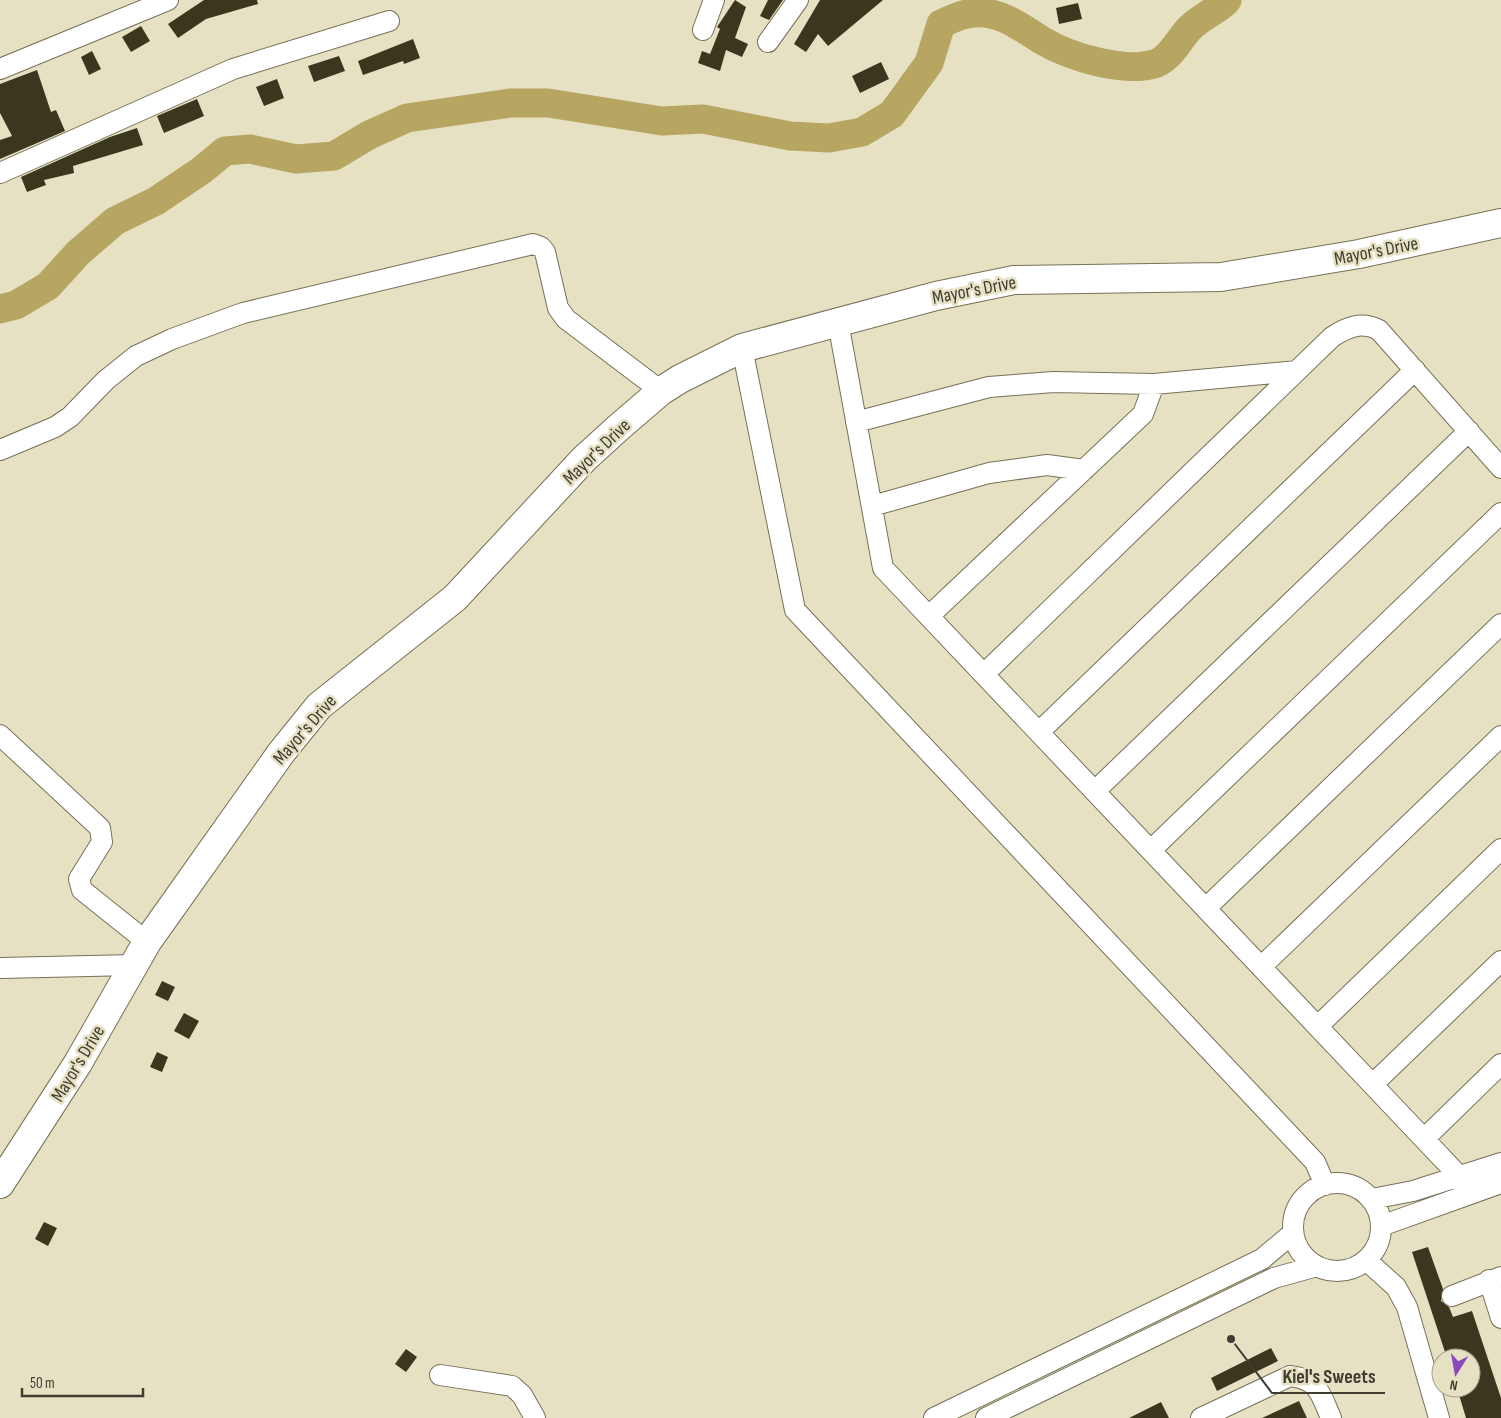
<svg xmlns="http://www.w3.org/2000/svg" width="1501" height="1418" font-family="'Sofia Sans Condensed',sans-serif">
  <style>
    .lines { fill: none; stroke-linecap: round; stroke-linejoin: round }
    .river { stroke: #b6a661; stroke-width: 29 }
    .building { fill: #3b361e }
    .street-casing { stroke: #767157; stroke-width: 22 }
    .secondary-casing { stroke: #767157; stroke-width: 30 }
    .street { stroke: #fff; stroke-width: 20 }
    .secondary { stroke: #fff; stroke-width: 28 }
    .labels { text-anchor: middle; stroke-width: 5; stroke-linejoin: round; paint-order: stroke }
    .street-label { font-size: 19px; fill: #3f3c31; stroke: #e7e1c4 }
    .leader { fill: none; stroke: #3f3c31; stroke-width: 2 }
    .callout-dot { fill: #3f3c31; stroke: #e7e1c4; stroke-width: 2 }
    .callout-label { font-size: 20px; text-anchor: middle; font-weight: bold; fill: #3f3c31; stroke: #e7e1c4; stroke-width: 5; stroke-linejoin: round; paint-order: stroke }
  </style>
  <rect width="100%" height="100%" fill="#e7e1c4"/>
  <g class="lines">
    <!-- river -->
    <path class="river" d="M 0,309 L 16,305 L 48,286 L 78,253 L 115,221 L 156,201 L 202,170 L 225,151 L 250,149 L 296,159 L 334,156 L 369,135 L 407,118 L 510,103 L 548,103 L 662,121 L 703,119 L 790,136 L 829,138 L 862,132 L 892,114 L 929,63 L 941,24 C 956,17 968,11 985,13 C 1006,15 1025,30 1043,41 C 1070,57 1126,74 1157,63 C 1171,57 1179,40 1188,30 C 1197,19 1223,7 1227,0"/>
  </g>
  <!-- building -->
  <path class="building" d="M 204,0 L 257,0 L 258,4 L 206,19 L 178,38 L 168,24 Z
    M 735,0 L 746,7 L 735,38 L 748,44 L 742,57 L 726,50 L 720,71 L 698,63 L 702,51 L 710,54 L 720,29 L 717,27 Z
    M 768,0 L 783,0 L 769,20 L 760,16 Z
    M 820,0 L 883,0 L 828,46 L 818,34 L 806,52 L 794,44 Z
    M 1078,3 L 1082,19 L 1059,24 L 1056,8 Z
    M 141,26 L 150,41 L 131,52 L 122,37 Z
    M 413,39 L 420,58 L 404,64 L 403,61 L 363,75 L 358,61 Z
    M 92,51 L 101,69 L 89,75 L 81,57 Z
    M 339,56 L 345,71 L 314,82 L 308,66 Z
    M 881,62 L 889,79 L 860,93 L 852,76 Z
    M 37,70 L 51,112 L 56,110 L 65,131 L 0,159 L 0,140 L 12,136 L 0,113 L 0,84 Z
    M 277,79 L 284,98 L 264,106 L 256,87 Z
    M 197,99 L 204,116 L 164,133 L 157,116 Z
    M 137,128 L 143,145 L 73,166 L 74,173 L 44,180 L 46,185 L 27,192 L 21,177 L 110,137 Z
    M 162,981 L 175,987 L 168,1001 L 155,995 Z
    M 184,1013 L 199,1021 L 189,1039 L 174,1031 Z
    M 157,1052 L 168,1057 L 162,1072 L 150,1067 Z
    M 44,1222 L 57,1228 L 48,1246 L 35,1239 Z
    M 1428,1247 L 1443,1289 L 1441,1301 L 1449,1307 L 1453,1317 L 1472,1311 L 1501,1398 L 1501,1418 L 1466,1418 L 1457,1388 L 1471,1388 L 1471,1358 L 1447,1358 L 1412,1252 Z
    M 1271,1348 L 1278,1361 L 1217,1391 L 1211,1378 Z
    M 406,1349 L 417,1357 L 406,1372 L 395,1364 Z
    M 1299,1401 L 1307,1418 L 1262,1418 Z
    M 1161,1402 L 1169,1418 L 1129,1418 Z"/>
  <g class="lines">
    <!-- street casing -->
    <g class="street-casing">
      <path id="street" d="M 703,30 L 714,0
        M 768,42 L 798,0
        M 0,69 L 168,0
        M 0,173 L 233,69 L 389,21
        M 838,322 L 883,568 L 1424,1139 L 1459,1176 L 1467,1194
        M 742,348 L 795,610 L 1315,1162 L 1325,1185
        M 856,422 L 989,387 L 1053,382 L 1154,384 L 1297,371
        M 0,450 L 55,427 L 70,417 L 106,380 L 136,356 L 172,339 L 243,313 L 533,244 L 541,247 L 545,252 L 558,308 L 566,319 L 661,391
        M 872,506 L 989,473 L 1047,465 L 1084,470
        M 929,616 L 1143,414 L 1154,384
        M 984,674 L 1332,337 C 1347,327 1362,321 1379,330 L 1501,468
        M 1039,732 L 1415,370
        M 0,735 L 100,828 L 102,842 L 79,879 L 82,890 L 147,942
        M 1095,791 L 1469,431
        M 1151,850 L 1501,513
        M 1206,908 L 1501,624
        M 1261,967 L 1501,736
        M 0,968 L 134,965
        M 1318,1026 L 1501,849
        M 1373,1084 L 1501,961
        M 1424,1139 L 1501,1064
        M1293 1227a44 44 0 1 1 88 0a44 44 0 1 1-88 0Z
        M 1372,1199 L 1413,1191 L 1501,1163
        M 1381,1226 L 1501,1183
        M 1366,1260 L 1396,1287 L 1407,1307 L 1439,1418
        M 1489,1280 L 1501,1318
        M 1452,1296 L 1501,1277
        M 440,1375 L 512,1386 L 522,1395 L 535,1418
        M 934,1418 L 1262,1259 L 1293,1233
        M 986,1418 L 1274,1278 L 1317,1266
        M 1201,1418 L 1290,1376 C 1319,1379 1321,1395 1331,1418"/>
    </g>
    <!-- secondary casing -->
    <g class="secondary-casing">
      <path id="secondary" d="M 0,1184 L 78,1063 L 147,942 L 281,753 L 319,706 L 455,598 L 584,459 L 618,428 L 661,391 L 680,379 L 742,348 L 936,296 L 1014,280 L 1221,277 L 1359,254 L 1501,223"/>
    </g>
    <!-- street -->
    <use href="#street" class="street"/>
    <!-- secondary -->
    <use href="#secondary" class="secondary"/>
  </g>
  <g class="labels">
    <!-- street labels -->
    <g class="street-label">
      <text transform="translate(1376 250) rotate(-11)" y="7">Mayor's Drive</text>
      <text transform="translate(974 289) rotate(-11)" y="7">Mayor's Drive</text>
      <text transform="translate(596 451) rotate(-44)" y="7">Mayor's Drive</text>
      <text transform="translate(304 729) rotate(-49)" y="7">Mayor's Drive</text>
      <text transform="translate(77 1063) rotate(-59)" y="7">Mayor's Drive</text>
    </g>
  </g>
  <!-- callouts -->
  <path class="leader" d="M1231 1339L1272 1393H1385"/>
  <circle class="callout-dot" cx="1231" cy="1339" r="5"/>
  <g class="callout-label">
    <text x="1329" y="1383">Kiel's Sweets</text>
  </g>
  <!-- north arrow -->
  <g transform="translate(1456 1373) rotate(191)"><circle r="24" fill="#e7e1c4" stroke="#a49f89"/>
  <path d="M0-4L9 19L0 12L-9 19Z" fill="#8b4abf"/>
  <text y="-8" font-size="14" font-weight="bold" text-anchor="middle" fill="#3f3c31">N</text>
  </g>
  <!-- scale -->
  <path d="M22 1388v8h121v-8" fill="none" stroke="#3f3c31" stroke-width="2.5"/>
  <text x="30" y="1388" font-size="15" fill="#3f3c31" stroke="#e7e1c4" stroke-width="4" paint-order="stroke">50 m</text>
</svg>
